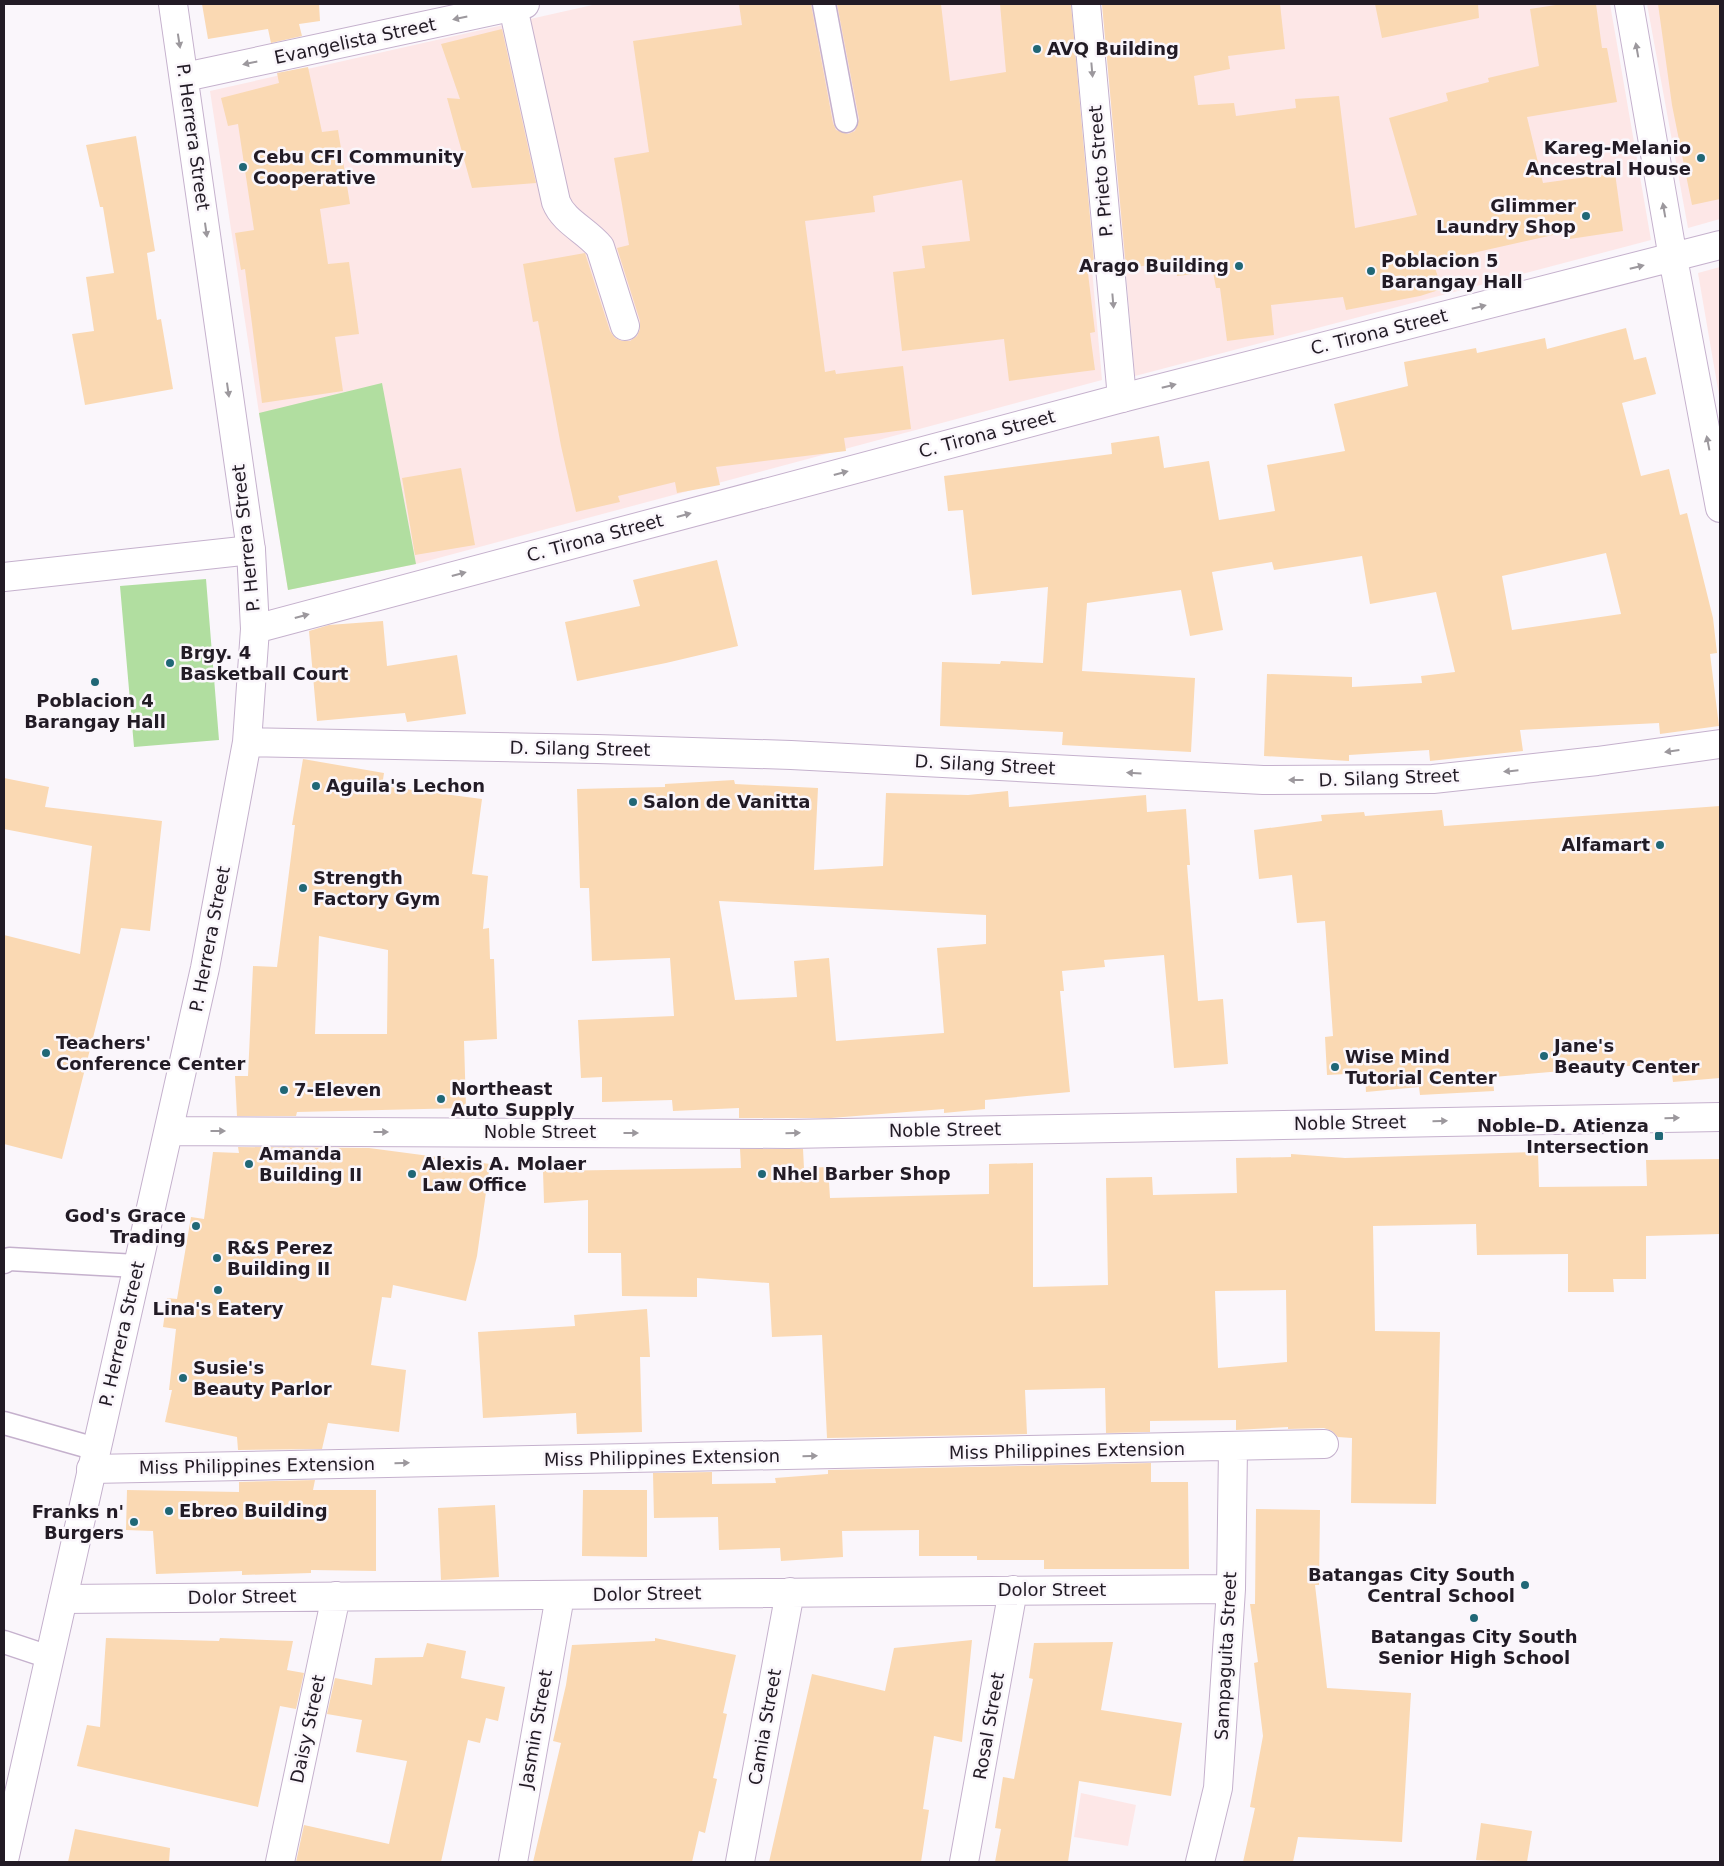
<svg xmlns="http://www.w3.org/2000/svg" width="1724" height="1866" font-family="'DejaVu Sans',sans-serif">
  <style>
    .commercial { fill: #fde7e7 }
    .green { fill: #b1dea0 }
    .building { fill: #fad9b3; fill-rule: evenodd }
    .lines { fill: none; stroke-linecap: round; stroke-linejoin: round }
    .lane-casing { stroke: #c5b1cd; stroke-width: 25 }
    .street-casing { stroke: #c5b1cd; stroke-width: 30 }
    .secondary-casing { stroke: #c5b1cd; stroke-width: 30 }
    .lane { stroke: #fff; stroke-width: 22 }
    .street { stroke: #fff; stroke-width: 28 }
    .secondary { stroke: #fff; stroke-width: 28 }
    .oneway { fill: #9c989d }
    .poi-dot { fill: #206776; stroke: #faf6fb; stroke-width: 2 }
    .labels { text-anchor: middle; stroke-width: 5; stroke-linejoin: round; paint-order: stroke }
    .street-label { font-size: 18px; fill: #221b25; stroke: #faf6fb }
    .poi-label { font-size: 18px; font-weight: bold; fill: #221b25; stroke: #faf6fb; text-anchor: start }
  </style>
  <rect width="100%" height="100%" fill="#faf6fb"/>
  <!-- commercial -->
  <path class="commercial" d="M 597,4 L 1068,4 L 1102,380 L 416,564 L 288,590 L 259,413 L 210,91 Z
    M 1102,4 L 1610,4 L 1651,240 L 1135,376 Z
    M 1647,4 L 1720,4 L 1720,219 L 1688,228 Z
    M 1720,267 L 1720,401 L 1698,273 Z
    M 1081,1793 L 1136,1805 L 1128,1846 L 1074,1837 Z"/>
  <!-- green -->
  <path class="green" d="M 382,383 L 416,564 L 288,590 L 259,413 Z
    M 206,579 L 219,740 L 134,747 L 120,586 Z"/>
  <!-- building -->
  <path class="building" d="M 202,4 L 319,4 L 320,21 L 299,24 L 302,36 L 271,43 L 268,29 L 208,39 Z
    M 739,4 L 811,4 L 833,123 L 836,130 L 848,134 L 855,131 L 859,119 L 837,4 L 941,4 L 950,81 L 1006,72 L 1000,4 L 1071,4 L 1095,272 L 1088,273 L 1095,332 L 1090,333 L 1095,370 L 1009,381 L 1004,339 L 902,351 L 893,272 L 925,268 L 922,246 L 970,241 L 962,180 L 873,196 L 875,212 L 805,221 L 825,372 L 835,370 L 836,374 L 903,366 L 911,429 L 844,438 L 846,451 L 716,467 L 720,485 L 677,493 L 675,482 L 618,496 L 620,502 L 576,512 L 561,446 L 538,321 L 533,322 L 523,264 L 585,253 L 610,331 L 615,338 L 622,341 L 630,341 L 637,336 L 640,329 L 640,321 L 617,248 L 629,245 L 614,158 L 649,152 L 633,41 L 742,25 Z
    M 1102,4 L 1280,4 L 1285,49 L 1228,56 L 1230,69 L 1194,76 L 1198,105 L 1234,103 L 1236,116 L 1296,108 L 1295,99 L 1339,96 L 1355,228 L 1417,215 L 1389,118 L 1448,101 L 1446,93 L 1489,82 L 1488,78 L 1539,66 L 1530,9 L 1562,4 L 1596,4 L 1602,48 L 1607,48 L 1617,102 L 1527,117 L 1543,183 L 1615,173 L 1623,231 L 1563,240 L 1562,233 L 1433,262 L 1442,289 L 1420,296 L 1346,310 L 1343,297 L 1271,305 L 1274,335 L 1227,341 L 1220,288 L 1216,288 L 1213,272 L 1177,276 L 1175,262 L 1126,268 Z
    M 1375,4 L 1478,4 L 1479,18 L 1382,38 Z
    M 1658,4 L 1720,4 L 1720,199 L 1692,205 L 1672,105 Z
    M 502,29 L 536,183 L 472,188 L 447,98 L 460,99 L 441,44 Z
    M 308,67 L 322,132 L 338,130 L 350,204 L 320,209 L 328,264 L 349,262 L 359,334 L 335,337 L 343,391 L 262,403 L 245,269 L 241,270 L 235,233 L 254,230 L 238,124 L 228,126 L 221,98 L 279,83 L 277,73 Z
    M 136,136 L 155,251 L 147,253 L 157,320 L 161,319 L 173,389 L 85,405 L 72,334 L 94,331 L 86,277 L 114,273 L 103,207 L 100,207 L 86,145 Z
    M 1626,328 L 1634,360 L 1646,357 L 1656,394 L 1622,403 L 1641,476 L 1669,469 L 1680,515 L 1687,513 L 1713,618 L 1717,653 L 1710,654 L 1719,726 L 1660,734 L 1659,723 L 1520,730 L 1523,751 L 1430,761 L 1429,750 L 1349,755 L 1349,761 L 1264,756 L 1267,674 L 1352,677 L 1352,687 L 1422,683 L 1421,676 L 1455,672 L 1436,592 L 1370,604 L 1362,556 L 1274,570 L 1272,562 L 1212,572 L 1223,630 L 1190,636 L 1181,590 L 1087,603 L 1082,671 L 1195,678 L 1191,752 L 1062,745 L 1063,732 L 940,726 L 942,662 L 1000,664 L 1001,661 L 1043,663 L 1048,587 L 972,595 L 963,510 L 948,511 L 944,476 L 1112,454 L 1111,443 L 1159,436 L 1164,468 L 1209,461 L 1219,520 L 1275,511 L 1267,465 L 1345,451 L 1334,404 L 1408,386 L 1404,362 L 1476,348 L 1477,353 L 1545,338 L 1547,349 ZM 1606,553 L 1621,614 L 1512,630 L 1502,576 Z
    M 461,468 L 475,545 L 415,555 L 402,478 Z
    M 717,560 L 738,646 L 666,663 L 577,681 L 565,622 L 640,606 L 633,580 Z
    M 383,621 L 387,666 L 457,655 L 466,714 L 407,722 L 405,713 L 317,721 L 309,631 L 329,625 Z
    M 303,759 L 384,773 L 382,786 L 482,799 L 472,874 L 488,876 L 483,929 L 489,928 L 490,959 L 494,959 L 497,1039 L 464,1041 L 466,1108 L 297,1112 L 296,1116 L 237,1116 L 235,1076 L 248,1076 L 253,966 L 277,967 L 295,825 L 292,825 ZM 319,936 L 388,950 L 387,1034 L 315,1034 Z
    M 4,778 L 49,787 L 45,807 L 162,821 L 150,931 L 121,928 L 62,1159 L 4,1144 L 4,935 L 80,954 L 92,846 L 4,829 Z
    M 734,780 L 735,784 L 818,788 L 814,870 L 883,866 L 886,793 L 968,795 L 1008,791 L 1009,807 L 1146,795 L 1147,812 L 1186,809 L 1190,865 L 1187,865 L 1198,1001 L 1223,999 L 1228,1064 L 1174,1068 L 1164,955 L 1104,960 L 1105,967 L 1062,971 L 1064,991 L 1060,991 L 1070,1092 L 985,1100 L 985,1109 L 944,1113 L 944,1109 L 831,1118 L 739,1118 L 739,1108 L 673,1111 L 672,1100 L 602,1102 L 602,1077 L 581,1078 L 578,1020 L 674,1016 L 670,958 L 592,961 L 589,888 L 580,888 L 577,789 L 665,787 L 665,784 ZM 719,901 L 986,915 L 986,944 L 937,948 L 944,1033 L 836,1041 L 829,958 L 794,961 L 797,997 L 735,1000 Z
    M 1720,806 L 1720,1078 L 1673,1082 L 1671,1066 L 1561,1066 L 1562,1071 L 1493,1077 L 1494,1091 L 1420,1095 L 1419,1087 L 1366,1092 L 1365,1073 L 1327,1075 L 1325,1037 L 1333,1036 L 1325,921 L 1297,923 L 1292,875 L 1259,879 L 1254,830 L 1322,821 L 1321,815 L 1364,812 L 1365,816 L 1442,810 L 1444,826 Z
    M 238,1147 L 369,1148 L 490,1164 L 477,1256 L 466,1301 L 393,1285 L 391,1298 L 382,1297 L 371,1365 L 406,1370 L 399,1432 L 328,1423 L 322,1449 L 238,1450 L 237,1437 L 165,1422 L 172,1390 L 169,1390 L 176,1329 L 163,1327 L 167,1298 L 177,1299 L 191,1217 L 204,1219 L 213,1152 L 239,1153 Z
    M 740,1149 L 803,1149 L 804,1168 L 828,1167 L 830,1198 L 989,1194 L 989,1164 L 1033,1163 L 1033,1287 L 1108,1285 L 1106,1178 L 1152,1177 L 1153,1195 L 1237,1193 L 1236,1158 L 1291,1157 L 1291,1154 L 1345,1158 L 1538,1152 L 1539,1187 L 1647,1186 L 1646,1160 L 1719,1159 L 1720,1234 L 1646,1236 L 1646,1279 L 1613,1279 L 1614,1292 L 1568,1292 L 1568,1254 L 1477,1255 L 1476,1224 L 1373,1226 L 1375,1331 L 1440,1332 L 1436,1504 L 1351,1503 L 1352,1438 L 1338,1437 L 1332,1431 L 1324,1428 L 1288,1429 L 1288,1427 L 1236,1430 L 1236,1420 L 1150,1421 L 1150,1432 L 1106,1433 L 1105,1388 L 1025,1390 L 1027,1434 L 827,1438 L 822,1335 L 772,1337 L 769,1283 L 697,1278 L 697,1297 L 622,1296 L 621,1253 L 588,1253 L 588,1200 L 544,1203 L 543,1171 L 741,1168 ZM 1286,1290 L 1287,1362 L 1218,1368 L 1215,1291 Z
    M 647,1309 L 650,1357 L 640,1357 L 642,1432 L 577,1434 L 576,1413 L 483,1418 L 478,1332 L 575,1326 L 574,1315 Z
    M 1151,1463 L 1151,1482 L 1188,1482 L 1189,1569 L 1044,1569 L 1044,1560 L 977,1560 L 977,1556 L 919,1556 L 919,1530 L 842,1531 L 843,1557 L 781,1561 L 780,1548 L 719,1550 L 718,1517 L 654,1518 L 653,1473 L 712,1472 L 712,1484 L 776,1483 L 775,1478 L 828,1474 L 828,1470 Z
    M 315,1480 L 313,1490 L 376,1490 L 376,1571 L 311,1570 L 311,1573 L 242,1575 L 242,1571 L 156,1574 L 153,1531 L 126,1530 L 127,1490 L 239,1492 L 239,1482 Z
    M 583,1490 L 647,1490 L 647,1557 L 582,1556 Z
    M 495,1505 L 499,1577 L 441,1580 L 438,1508 Z
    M 1256,1509 L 1320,1510 L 1319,1585 L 1315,1585 L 1327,1688 L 1411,1693 L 1402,1842 L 1298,1837 L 1293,1862 L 1243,1862 L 1255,1808 L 1250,1807 L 1263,1736 L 1254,1663 L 1258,1662 L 1250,1604 L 1255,1604 Z
    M 106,1638 L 219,1641 L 220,1638 L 293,1641 L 287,1670 L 304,1673 L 296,1709 L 280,1706 L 258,1807 L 77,1766 L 87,1725 L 100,1727 Z
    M 655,1638 L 736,1655 L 723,1713 L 727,1714 L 713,1778 L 717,1779 L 705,1833 L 699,1831 L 692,1862 L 533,1862 L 561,1743 L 553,1741 L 566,1685 L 572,1645 L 655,1641 Z
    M 972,1640 L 962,1742 L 934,1736 L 923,1809 L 929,1810 L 921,1862 L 769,1862 L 812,1674 L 885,1691 L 894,1648 Z
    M 1113,1642 L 1101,1710 L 1182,1723 L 1171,1796 L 1079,1781 L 1068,1862 L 995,1862 L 1001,1829 L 995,1828 L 1003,1777 L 1014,1779 L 1033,1679 L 1029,1678 L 1034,1643 Z
    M 427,1643 L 466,1651 L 461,1678 L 505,1687 L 498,1721 L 486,1718 L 480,1743 L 468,1740 L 441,1862 L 296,1862 L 304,1825 L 389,1844 L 407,1761 L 356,1752 L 362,1720 L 327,1714 L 335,1678 L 372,1685 L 375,1658 L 423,1657 Z
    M 1481,1823 L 1532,1831 L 1527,1862 L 1476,1860 Z
    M 75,1829 L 170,1848 L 169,1862 L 68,1862 Z"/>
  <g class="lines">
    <!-- lane casing -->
    <g class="lane-casing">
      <path id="lane" d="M 824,4 L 846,121
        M 4,1262 L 9,1259 L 137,1266
        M 4,1423 L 96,1449
        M 4,1642 L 49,1657"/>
    </g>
    <!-- street casing -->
    <g class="street-casing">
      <path id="street" d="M 1086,4 L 1122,398
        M 513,7 L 556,202 C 564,222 586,230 600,247 L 625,326
        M 4,577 L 251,550
        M 91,1469 L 1324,1444
        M 63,1599 L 1231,1589
        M 280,1862 L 336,1596
        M 513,1862 L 560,1596
        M 740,1862 L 790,1592
        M 964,1862 L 1013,1590
        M 1200,1862 L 1218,1788 L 1231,1589 L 1233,1448"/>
    </g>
    <!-- secondary casing -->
    <g class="secondary-casing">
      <path id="secondary" d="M 1629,4 L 1673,258 L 1720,508
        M 185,77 L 525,4
        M 255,629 L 1122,398 L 1720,245
        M 247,742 L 597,749 L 791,755 L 1263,780 L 1433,779 L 1597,761 L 1720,744
        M 170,1131 L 788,1134 L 1720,1117
        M 4,1860 L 205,968 L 247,742 L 255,629 L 251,550 L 173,4"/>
    </g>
    <!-- lane -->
    <use href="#lane" class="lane"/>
    <!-- street -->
    <use href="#street" class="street"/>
    <!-- secondary -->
    <use href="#secondary" class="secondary"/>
  </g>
  <!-- one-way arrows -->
  <defs><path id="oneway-solid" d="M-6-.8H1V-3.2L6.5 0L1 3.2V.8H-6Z" transform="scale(1.25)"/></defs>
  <g class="oneway">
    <use href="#oneway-solid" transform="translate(460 18) rotate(168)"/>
    <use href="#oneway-solid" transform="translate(179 41) rotate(81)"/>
    <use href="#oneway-solid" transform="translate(1637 50) rotate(-100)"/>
    <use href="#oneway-solid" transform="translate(250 63) rotate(168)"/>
    <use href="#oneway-solid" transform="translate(1092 70) rotate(85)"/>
    <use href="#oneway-solid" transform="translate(1664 210) rotate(-100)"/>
    <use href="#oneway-solid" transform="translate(206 230) rotate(82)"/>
    <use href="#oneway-solid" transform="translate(1637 267) rotate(-14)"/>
    <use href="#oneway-solid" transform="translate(1113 301) rotate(85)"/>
    <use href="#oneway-solid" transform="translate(1479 307) rotate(-14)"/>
    <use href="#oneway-solid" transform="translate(1169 386) rotate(-14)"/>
    <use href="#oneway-solid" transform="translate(228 390) rotate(82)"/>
    <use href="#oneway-solid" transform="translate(1708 443) rotate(-101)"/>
    <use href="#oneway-solid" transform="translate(841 473) rotate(-15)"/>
    <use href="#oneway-solid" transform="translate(684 515) rotate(-15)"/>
    <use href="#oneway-solid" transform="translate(459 574) rotate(-15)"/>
    <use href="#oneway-solid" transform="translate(302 616) rotate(-15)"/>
    <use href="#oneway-solid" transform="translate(1672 751) rotate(172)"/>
    <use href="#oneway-solid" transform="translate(1511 771) rotate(174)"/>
    <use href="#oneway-solid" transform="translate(1134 773) rotate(-177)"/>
    <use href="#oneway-solid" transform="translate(1296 780) rotate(180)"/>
    <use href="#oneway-solid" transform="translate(1672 1118) rotate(-1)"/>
    <use href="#oneway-solid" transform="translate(1440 1121) rotate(-1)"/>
    <use href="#oneway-solid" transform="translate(218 1131)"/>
    <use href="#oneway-solid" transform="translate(381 1132)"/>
    <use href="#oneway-solid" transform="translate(631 1133)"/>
    <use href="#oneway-solid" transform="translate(793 1133) rotate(-1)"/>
    <use href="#oneway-solid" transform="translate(810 1456) rotate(-1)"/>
    <use href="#oneway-solid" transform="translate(402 1463) rotate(-1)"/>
  </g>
  <!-- markers -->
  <g class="poi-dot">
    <circle cx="1037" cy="49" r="5"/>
    <circle cx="1701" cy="158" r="5"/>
    <circle cx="243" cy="167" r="5"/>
    <circle cx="1586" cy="216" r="5"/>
    <circle cx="1239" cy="266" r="5"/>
    <circle cx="1371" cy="271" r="5"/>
    <circle cx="170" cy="663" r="5"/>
    <circle cx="95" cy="682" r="5"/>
    <circle cx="316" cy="786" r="5"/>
    <circle cx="633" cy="802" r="5"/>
    <circle cx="1660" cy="845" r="5"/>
    <circle cx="303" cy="888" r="5"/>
    <circle cx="46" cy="1053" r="5"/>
    <circle cx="1544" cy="1056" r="5"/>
    <circle cx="1335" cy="1067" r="5"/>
    <circle cx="284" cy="1090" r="5"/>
    <circle cx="441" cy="1099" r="5"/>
    <rect x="1654" y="1131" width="10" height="10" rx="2.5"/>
    <circle cx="249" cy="1164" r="5"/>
    <circle cx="412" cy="1174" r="5"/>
    <circle cx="762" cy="1174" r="5"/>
    <circle cx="196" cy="1226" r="5"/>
    <circle cx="217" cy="1258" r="5"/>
    <circle cx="218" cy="1290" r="5"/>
    <circle cx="183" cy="1378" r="5"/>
    <circle cx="169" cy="1511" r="5"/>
    <circle cx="134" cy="1522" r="5"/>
    <circle cx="1525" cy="1585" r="5"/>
    <circle cx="1474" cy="1618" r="5"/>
  </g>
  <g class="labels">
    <!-- street labels -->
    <g class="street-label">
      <text transform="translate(355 41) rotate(-12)" y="6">Evangelista Street</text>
      <text transform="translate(193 137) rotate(82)" y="6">P. Herrera Street</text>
      <text transform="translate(1101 171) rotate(-95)" y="6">P. Prieto Street</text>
      <text transform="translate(1379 332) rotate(-14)" y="6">C. Tirona Street</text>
      <text transform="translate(987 434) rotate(-15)" y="6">C. Tirona Street</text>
      <text transform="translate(246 538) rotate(-96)" y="6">P. Herrera Street</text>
      <text transform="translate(595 538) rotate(-15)" y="6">C. Tirona Street</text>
      <text transform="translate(580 749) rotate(1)" y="6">D. Silang Street</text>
      <text transform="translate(985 765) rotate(3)" y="6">D. Silang Street</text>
      <text transform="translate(1389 778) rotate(-2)" y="6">D. Silang Street</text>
      <text transform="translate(210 939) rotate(-79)" y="6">P. Herrera Street</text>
      <text transform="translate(1350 1123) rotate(-1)" y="6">Noble Street</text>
      <text transform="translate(945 1130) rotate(-1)" y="6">Noble Street</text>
      <text x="540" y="1138">Noble Street</text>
      <text transform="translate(122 1334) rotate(-77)" y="6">P. Herrera Street</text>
      <text transform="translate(1067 1451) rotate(-1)" y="6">Miss Philippines Extension</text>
      <text transform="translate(662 1458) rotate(-1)" y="6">Miss Philippines Extension</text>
      <text transform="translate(257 1466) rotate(-1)" y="6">Miss Philippines Extension</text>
      <text x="1052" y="1596">Dolor Street</text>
      <text transform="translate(647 1594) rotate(-1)" y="6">Dolor Street</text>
      <text transform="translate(242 1597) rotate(-1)" y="6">Dolor Street</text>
      <text transform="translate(1226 1656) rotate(-87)" y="6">Sampaguita Street</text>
      <text transform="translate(989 1726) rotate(-80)" y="6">Rosal Street</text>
      <text transform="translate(765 1727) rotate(-80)" y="6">Camia Street</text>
      <text transform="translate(308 1729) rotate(-78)" y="6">Daisy Street</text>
      <text transform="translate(536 1729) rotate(-80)" y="6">Jasmin Street</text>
    </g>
    <!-- poi labels -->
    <g class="poi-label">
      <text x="1047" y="55">AVQ Building</text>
      <text x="1691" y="154" text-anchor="end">Kareg-Melanio<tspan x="1691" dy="21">Ancestral House</tspan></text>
      <text x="253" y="163">Cebu CFI Community<tspan x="253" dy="21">Cooperative</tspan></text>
      <text x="1576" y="212" text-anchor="end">Glimmer<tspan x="1576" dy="21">Laundry Shop</tspan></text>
      <text x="1381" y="267">Poblacion 5<tspan x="1381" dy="21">Barangay Hall</tspan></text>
      <text x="1229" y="272" text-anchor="end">Arago Building</text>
      <text x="180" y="659">Brgy. 4<tspan x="180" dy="21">Basketball Court</tspan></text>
      <text x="95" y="707" text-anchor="middle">Poblacion 4<tspan x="95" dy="21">Barangay Hall</tspan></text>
      <text x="326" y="792">Aguila's Lechon</text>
      <text x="643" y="808">Salon de Vanitta</text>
      <text x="1650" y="851" text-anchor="end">Alfamart</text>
      <text x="313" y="884">Strength<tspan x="313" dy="21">Factory Gym</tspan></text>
      <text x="56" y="1049">Teachers'<tspan x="56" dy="21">Conference Center</tspan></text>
      <text x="1554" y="1052">Jane's<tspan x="1554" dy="21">Beauty Center</tspan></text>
      <text x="1345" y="1063">Wise Mind<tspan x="1345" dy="21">Tutorial Center</tspan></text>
      <text x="451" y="1095">Northeast<tspan x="451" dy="21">Auto Supply</tspan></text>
      <text x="294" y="1096">7-Eleven</text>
      <text x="1649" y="1132" text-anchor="end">Noble–D. Atienza<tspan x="1649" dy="21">Intersection</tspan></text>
      <text x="259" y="1160">Amanda<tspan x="259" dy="21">Building II</tspan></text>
      <text x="422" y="1170">Alexis A. Molaer<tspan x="422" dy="21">Law Office</tspan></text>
      <text x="772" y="1180">Nhel Barber Shop</text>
      <text x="186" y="1222" text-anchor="end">God's Grace<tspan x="186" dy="21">Trading</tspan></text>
      <text x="227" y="1254">R&amp;S Perez<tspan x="227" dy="21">Building II</tspan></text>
      <text x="218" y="1315" text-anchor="middle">Lina's Eatery</text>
      <text x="193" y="1374">Susie's<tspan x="193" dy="21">Beauty Parlor</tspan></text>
      <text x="179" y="1517">Ebreo Building</text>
      <text x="124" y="1518" text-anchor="end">Franks n'<tspan x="124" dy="21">Burgers</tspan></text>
      <text x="1515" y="1581" text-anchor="end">Batangas City South<tspan x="1515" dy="21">Central School</tspan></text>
      <text x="1474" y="1643" text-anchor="middle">Batangas City South<tspan x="1474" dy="21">Senior High School</tspan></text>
    </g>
  </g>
  <!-- border -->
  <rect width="1724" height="1866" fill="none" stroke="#221b25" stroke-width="10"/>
</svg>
